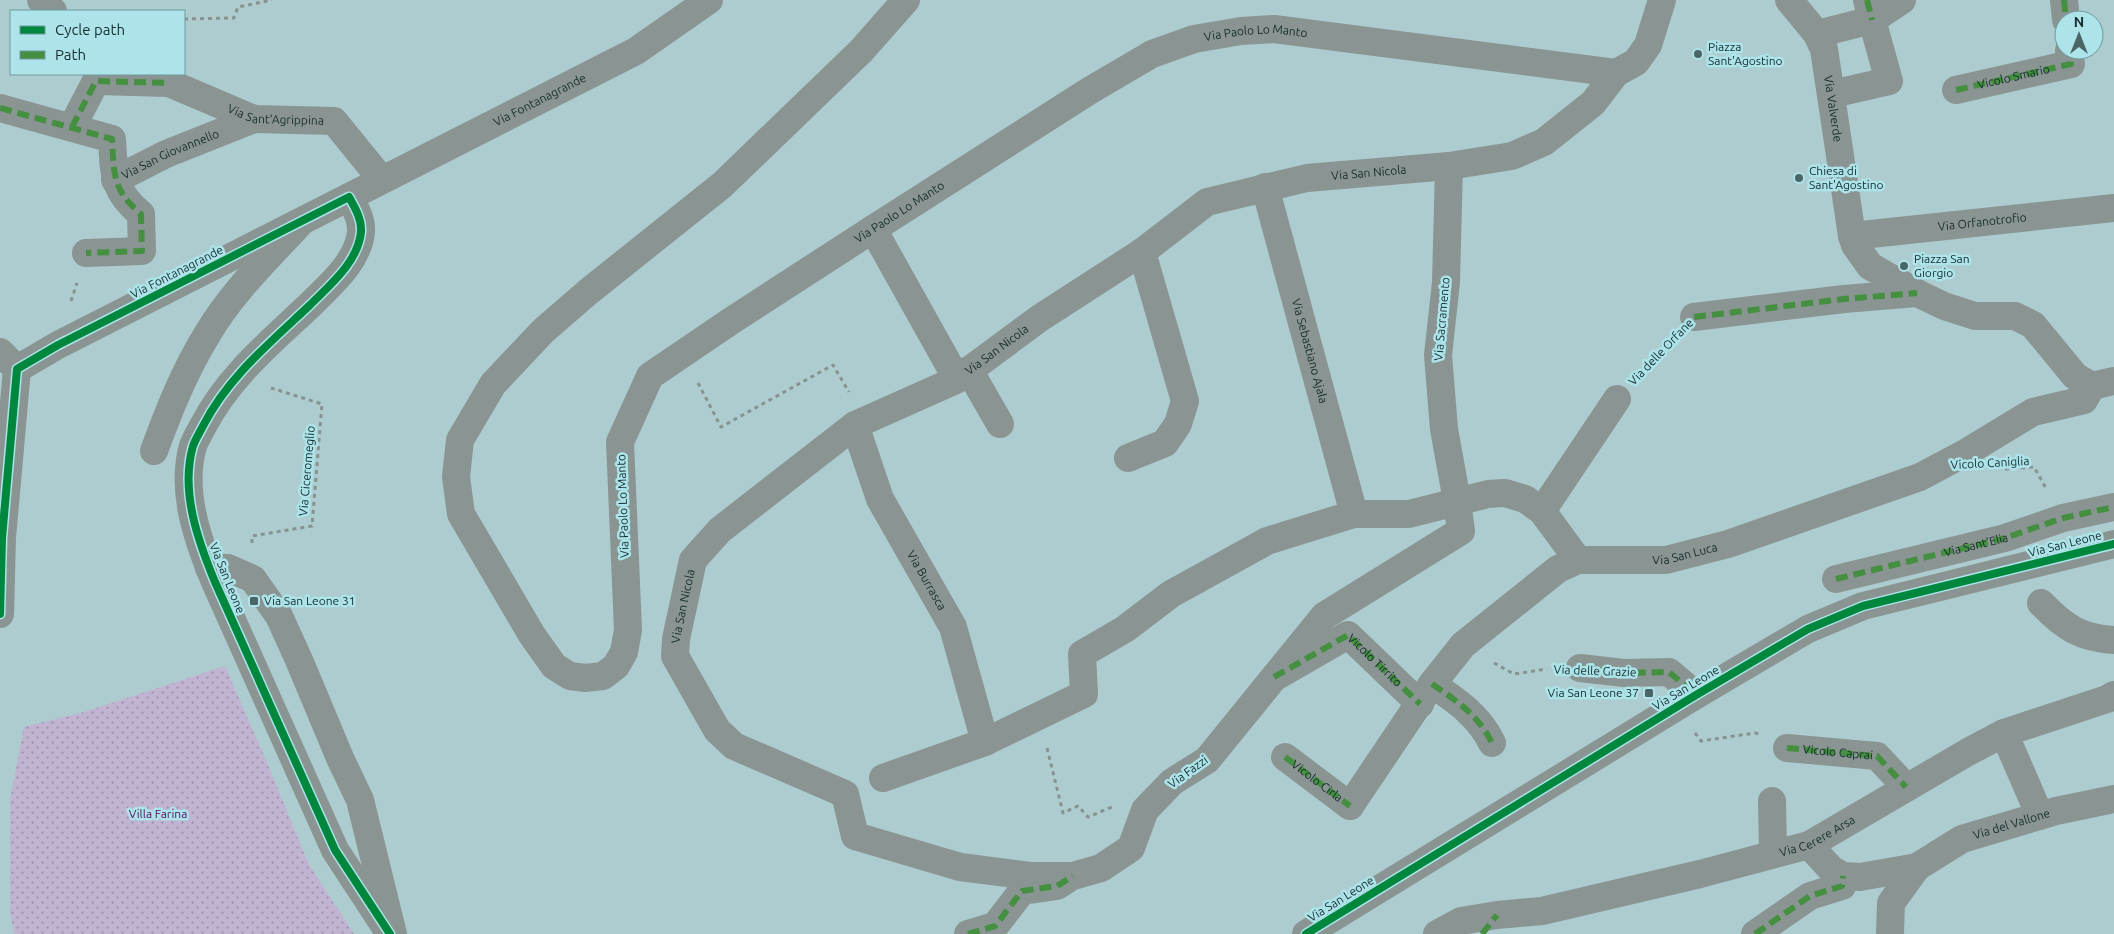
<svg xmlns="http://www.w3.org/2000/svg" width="2114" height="934" font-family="Ubuntu,sans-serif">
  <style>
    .grass { fill: url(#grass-dots) }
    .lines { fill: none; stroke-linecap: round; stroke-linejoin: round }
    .path { stroke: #879291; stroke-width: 3; stroke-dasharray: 4 4; stroke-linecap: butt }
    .pedestrian { stroke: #8a9593; stroke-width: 28 }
    .minor { stroke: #8a9593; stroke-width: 28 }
    .tertiary { stroke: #8a9593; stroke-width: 28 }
    .quiet { stroke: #448f40; stroke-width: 6; stroke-dasharray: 12 6; stroke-linecap: butt }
    .cycleway-casing { stroke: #ace4ea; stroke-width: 11 }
    .cycleway { stroke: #00873e; stroke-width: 8 }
    .poi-dot { fill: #4b6466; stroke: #ace4ea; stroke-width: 2 }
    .labels { text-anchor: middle; stroke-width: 5; stroke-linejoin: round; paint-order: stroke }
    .street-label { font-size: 12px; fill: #162c2e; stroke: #ace4ea }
    .poi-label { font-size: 12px; fill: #162c2e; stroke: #ace4ea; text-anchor: start }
    .park-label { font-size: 12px; fill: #570a5d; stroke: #ace4ea }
  </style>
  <defs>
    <pattern id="grass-dots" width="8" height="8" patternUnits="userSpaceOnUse" patternTransform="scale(1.25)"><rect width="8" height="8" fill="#c1b3d2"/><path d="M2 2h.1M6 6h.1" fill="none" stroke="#9c92ab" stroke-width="1.8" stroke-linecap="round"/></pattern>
  </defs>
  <rect width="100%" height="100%" fill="#adcccf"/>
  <!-- grass -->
  <path class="grass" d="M 225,666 L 271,772 L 309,865 L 354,934 L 14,934 L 10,913 L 10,800 L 24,727 L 84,712 Z"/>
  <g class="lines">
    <!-- path -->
    <path class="path" d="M 184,19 L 234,18 L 238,7 L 272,0
      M 71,301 L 77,283
      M 1638,377 L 1673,339
      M 698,383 L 721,427 L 833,365 L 849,392
      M 2005,469 L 2034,467 L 2047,490
      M 252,543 L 252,536 L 312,526 L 322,404 L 271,388
      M 1494,663 L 1514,674 L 1547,669
      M 1695,733 L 1701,741 L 1755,733 L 1759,734
      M 1047,748 L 1063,813 L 1078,806 L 1088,817 L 1112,807"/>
    <!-- pedestrian -->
    <g class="pedestrian">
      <path d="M 1867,0 L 1872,20"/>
      <path d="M 2064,0 L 2066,20"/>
      <path id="s1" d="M 1956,90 L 2071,64 L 2069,50"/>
      <path d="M 0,108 L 112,139 C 114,173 112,190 141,214 L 142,251 L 86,253"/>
      <path d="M 72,127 L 96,81 L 169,83"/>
      <path d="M 1694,317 L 1844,299 L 1917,293"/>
      <path d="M 1836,579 L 2005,538 L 2063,518 L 2114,507"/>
      <path d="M 1580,668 L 1624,673 L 1669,672 L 1696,695"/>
      <path d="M 1275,677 L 1348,635 L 1420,704"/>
      <path d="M 1432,684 C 1457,701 1479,716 1492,743"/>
      <path id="s2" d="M 1787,748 L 1877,756 L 1906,787"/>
      <path id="s3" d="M 1285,757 L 1350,806"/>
      <path d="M 968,934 L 995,926 L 1022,891 L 1057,886 L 1065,881"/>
      <path d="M 1755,934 L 1810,896 L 1842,886 L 1843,876"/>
    </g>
    <!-- minor -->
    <g class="minor">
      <path d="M 41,0 L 53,11"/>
      <path id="s4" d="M 906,0 L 861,51 L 722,185 L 588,292 L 543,331 L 493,384 L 460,440 L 456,477 L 461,514 L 532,635 L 554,666 L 570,676 L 585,678 L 603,676 L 616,666 L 624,652 L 628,630 L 620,442 L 650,376 L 731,321 L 873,229 L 1089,91 L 1152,54 L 1194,39 L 1241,31 L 1274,29 L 1616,73"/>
      <path id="s5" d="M 1789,0 L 1817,34 L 1824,49 L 1852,236 L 1855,245 L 1870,266 L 1917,293 L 1944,306 L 1975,316 L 2015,316 L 2033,325 L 2075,376 L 2092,386 L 2114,381"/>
      <path d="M 1817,34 L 1872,20 L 1902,0"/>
      <path id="s6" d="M 148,74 L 254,119 L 334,121 L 382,180"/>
      <path d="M 1832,94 L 1889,81 L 1872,20"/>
      <path id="s7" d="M 1449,166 L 1446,282 L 1438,355 L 1444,429 L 1457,501 L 1461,531 L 1324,616 L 1207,760 L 1172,782 L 1145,810 L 1131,848 L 1101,868 L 1073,876 L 1030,876 L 960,867 L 855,836 L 845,794 L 734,746 L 717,730 L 675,656 L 676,639 L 693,560 L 720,530 L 855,425 L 956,380 L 1040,318 L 1142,252 L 1207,202 L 1307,178 L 1449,166 L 1512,156 L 1544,142 L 1593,103 L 1616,73 L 1636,62 L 1648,45 L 1662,0"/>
      <path id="s8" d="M 115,180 L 166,154 L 254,119"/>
      <path id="s9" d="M 1265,187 L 1354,514"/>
      <path id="s10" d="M 349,197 L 636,51 L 709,0"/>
      <path d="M 873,229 L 949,365"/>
      <path id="s11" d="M 1852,236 L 2114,208"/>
      <path d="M 0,352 L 17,369"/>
      <path d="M 969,370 L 1000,424"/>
      <path id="s12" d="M 855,425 L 880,499 L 953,627 L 985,742"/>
      <path d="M 154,451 C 169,410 185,370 208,333 C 232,292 269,257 301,222"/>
      <path d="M 1128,458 L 1165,443 L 1178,424 L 1185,401 L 1142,252"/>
      <path d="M 1542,511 L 1617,399"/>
      <path d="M 209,568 L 228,568 L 253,579 L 279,616 L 299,660 L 340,758 L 360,800 L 393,934"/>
      <path d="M 2041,603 C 2064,627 2080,638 2114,640"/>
      <path d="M 2004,733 L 2040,816"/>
      <path d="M 883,778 L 985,742 L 1084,694 L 1082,654 L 1125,629 L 1171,594 L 1267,541 L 1354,514 L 1409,514 L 1488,494 L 1505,493 L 1525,499 L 1542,511 L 1578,560"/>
      <path d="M 1772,801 L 1773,854"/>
      <path id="s13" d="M 1350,806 L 1432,684 L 1463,645 L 1558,569 L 1578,560 L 1666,560 L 1728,544 L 1920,477 L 1967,452 L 2033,412 L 2084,400 L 2092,386"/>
      <path id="s14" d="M 1809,845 L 1831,869 L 1843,876 L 1860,877 L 1917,867 L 1962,839 L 2056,811 L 2114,799"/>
      <path d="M 1890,934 L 1891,903 L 1917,867"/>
    </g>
    <!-- tertiary -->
    <g class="tertiary">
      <path d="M 0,614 L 2,538 L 17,369 L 58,345 L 349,197 C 355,208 362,219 361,232 C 358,262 330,285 310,305 C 271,342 228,377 203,426 C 200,432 195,440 193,446 C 180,491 198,541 215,582 L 335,850 L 390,934"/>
      <path d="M 1306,934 L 1696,695 L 1808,629 L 1863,606 L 2114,544"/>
      <path id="s15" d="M 1437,934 L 1461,921 L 1497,915 L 1542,911 L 1700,874 L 1809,845 L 1968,752 L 2004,733 L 2107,699 L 2114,695"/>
    </g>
    <!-- quiet -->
    <g class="quiet">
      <path d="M 1867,0 L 1872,20"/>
      <path d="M 2064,0 L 2066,20"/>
      <path d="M 1956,90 L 2071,64 L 2069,50"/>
      <path d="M 0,108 L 112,139 C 114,173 112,190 141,214 L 142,251 L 86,253"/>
      <path d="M 72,127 L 96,81 L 169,83"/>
      <path d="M 1694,317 L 1844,299 L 1917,293"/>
      <path id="s16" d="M 1836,579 L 2005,538 L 2063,518 L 2114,507"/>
      <path d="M 1580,668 L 1624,673 L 1669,672 L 1696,695"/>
      <path id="s17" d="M 1274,677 L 1348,635 L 1420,704"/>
      <path d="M 1432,684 C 1457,701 1479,716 1492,743"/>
      <path d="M 1787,748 L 1877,756 L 1906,787"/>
      <path d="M 1285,757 L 1350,806"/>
      <path d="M 968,934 L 995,926 L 1022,891 L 1057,886 L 1073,876"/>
      <path d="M 1482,934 L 1497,915"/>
      <path d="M 1755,934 L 1810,896 L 1842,886 L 1843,876"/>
    </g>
    <!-- cycleway casing -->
    <g class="cycleway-casing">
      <path id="cycleway" d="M 0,614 L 2,538 L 17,369 L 58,345 L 349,197 C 355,208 362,219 361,232 C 358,262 330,285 310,305 C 271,342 228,377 203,426 C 200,432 195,440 193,446 C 180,491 198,541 215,582 L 335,850 L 390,934
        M 1306,934 L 1696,695 L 1808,629 L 1863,606 L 2114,544"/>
    </g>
    <!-- cycleway -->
    <use href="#cycleway" class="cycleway"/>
  </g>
  <!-- markers -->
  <g class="poi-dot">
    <circle cx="1698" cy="54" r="5"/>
    <circle cx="1799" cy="178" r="5"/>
    <circle cx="1904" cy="266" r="5"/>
    <rect x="249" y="596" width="10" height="10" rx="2.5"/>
    <rect x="1644" y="688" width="10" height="10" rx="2.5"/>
  </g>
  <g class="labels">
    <!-- street labels -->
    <g class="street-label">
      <text dy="4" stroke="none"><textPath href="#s4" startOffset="1954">Via Paolo Lo Manto</textPath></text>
      <text dy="4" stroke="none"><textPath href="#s1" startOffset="59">Vicolo Smario</textPath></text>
      <text dy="4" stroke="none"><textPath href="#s10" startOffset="214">Via Fontanagrande</textPath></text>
      <text dy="4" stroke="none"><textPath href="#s5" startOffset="121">Via Valverde</textPath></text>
      <text dy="4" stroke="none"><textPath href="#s6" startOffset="136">Via Sant'Agrippina</textPath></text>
      <text dy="4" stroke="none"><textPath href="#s8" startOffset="61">Via San Giovannello</textPath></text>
      <text dy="4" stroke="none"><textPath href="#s7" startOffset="2288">Via San Nicola</textPath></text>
      <text dy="4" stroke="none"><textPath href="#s4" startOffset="1549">Via Paolo Lo Manto</textPath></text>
      <text dy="4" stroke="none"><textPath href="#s11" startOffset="131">Via Orfanotrofio</textPath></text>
      <text transform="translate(177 272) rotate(-27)" y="4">Via Fontanagrande</text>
      <text transform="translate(1442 319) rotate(-85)" y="4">Via Sacramento</text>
      <text dy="4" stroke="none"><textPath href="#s7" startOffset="1866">Via San Nicola</textPath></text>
      <text dy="4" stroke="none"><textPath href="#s9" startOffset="170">Via Sebastiano Ajala</textPath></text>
      <text transform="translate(1661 352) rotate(-46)" y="4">Via delle Orfane</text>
      <text transform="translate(1990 463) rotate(-3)" y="4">Vicolo Caniglia</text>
      <text transform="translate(307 471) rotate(-85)" y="4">Via Ciceromeglio</text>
      <text transform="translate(623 506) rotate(-92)" y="4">Via Paolo Lo Manto</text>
      <text transform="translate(2065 544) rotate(-14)" y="4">Via San Leone</text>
      <text dy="4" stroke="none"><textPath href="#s16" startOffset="144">Via Sant'Elia</textPath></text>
      <text dy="4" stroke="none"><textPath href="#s13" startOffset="448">Via San Luca</textPath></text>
      <text transform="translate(227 578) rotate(68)" y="4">Via San Leone</text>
      <text dy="4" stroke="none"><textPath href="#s12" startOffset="172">Via Burrasca</textPath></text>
      <text dy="4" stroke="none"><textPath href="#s7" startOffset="1446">Via San Nicola</textPath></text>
      <text dy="4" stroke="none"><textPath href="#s17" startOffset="122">Vicolo Tirrito</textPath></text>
      <text transform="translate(1595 671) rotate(2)" y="4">Via delle Grazie</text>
      <text transform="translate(1686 688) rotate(-31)" y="4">Via San Leone</text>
      <text dy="4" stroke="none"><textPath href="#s2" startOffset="51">Vicolo Caprai</textPath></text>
      <text transform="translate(1188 772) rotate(-36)" y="4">Via Fazzi</text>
      <text dy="4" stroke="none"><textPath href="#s3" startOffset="40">Vicolo Cirla</textPath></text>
      <text dy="4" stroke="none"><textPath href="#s14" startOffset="226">Via del Vallone</textPath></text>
      <text dy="4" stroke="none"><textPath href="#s15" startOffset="395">Via Cerere Arsa</textPath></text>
      <text transform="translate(1341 899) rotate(-32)" y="4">Via San Leone</text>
    </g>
    <!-- poi labels -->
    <g class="poi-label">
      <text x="1708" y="51">Piazza<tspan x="1708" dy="14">Sant'Agostino</tspan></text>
      <text x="1809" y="175">Chiesa di<tspan x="1809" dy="14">Sant'Agostino</tspan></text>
      <text x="1914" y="263">Piazza San<tspan x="1914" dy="14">Giorgio</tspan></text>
      <text x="264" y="605">Via San Leone 31</text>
      <text x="1639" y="697" text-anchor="end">Via San Leone 37</text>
    </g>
    <!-- park labels -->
    <g class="park-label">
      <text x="158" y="818">Villa Farina</text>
    </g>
  </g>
  <!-- legend -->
  <rect x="10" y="10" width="175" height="65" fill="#ace4ea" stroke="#709a9f"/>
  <rect x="20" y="26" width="25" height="8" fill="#00873e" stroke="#709a9f"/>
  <text x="55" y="35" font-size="15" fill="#162c2e">Cycle path</text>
  <rect x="20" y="51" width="25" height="8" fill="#448f40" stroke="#709a9f"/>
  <text x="55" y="60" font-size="15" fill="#162c2e">Path</text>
  <!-- north arrow -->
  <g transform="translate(2079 35)"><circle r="24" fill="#ace4ea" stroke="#709a9f"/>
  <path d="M0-4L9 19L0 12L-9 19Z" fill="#4b6466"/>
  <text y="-8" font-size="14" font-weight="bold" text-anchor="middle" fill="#162c2e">N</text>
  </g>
</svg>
